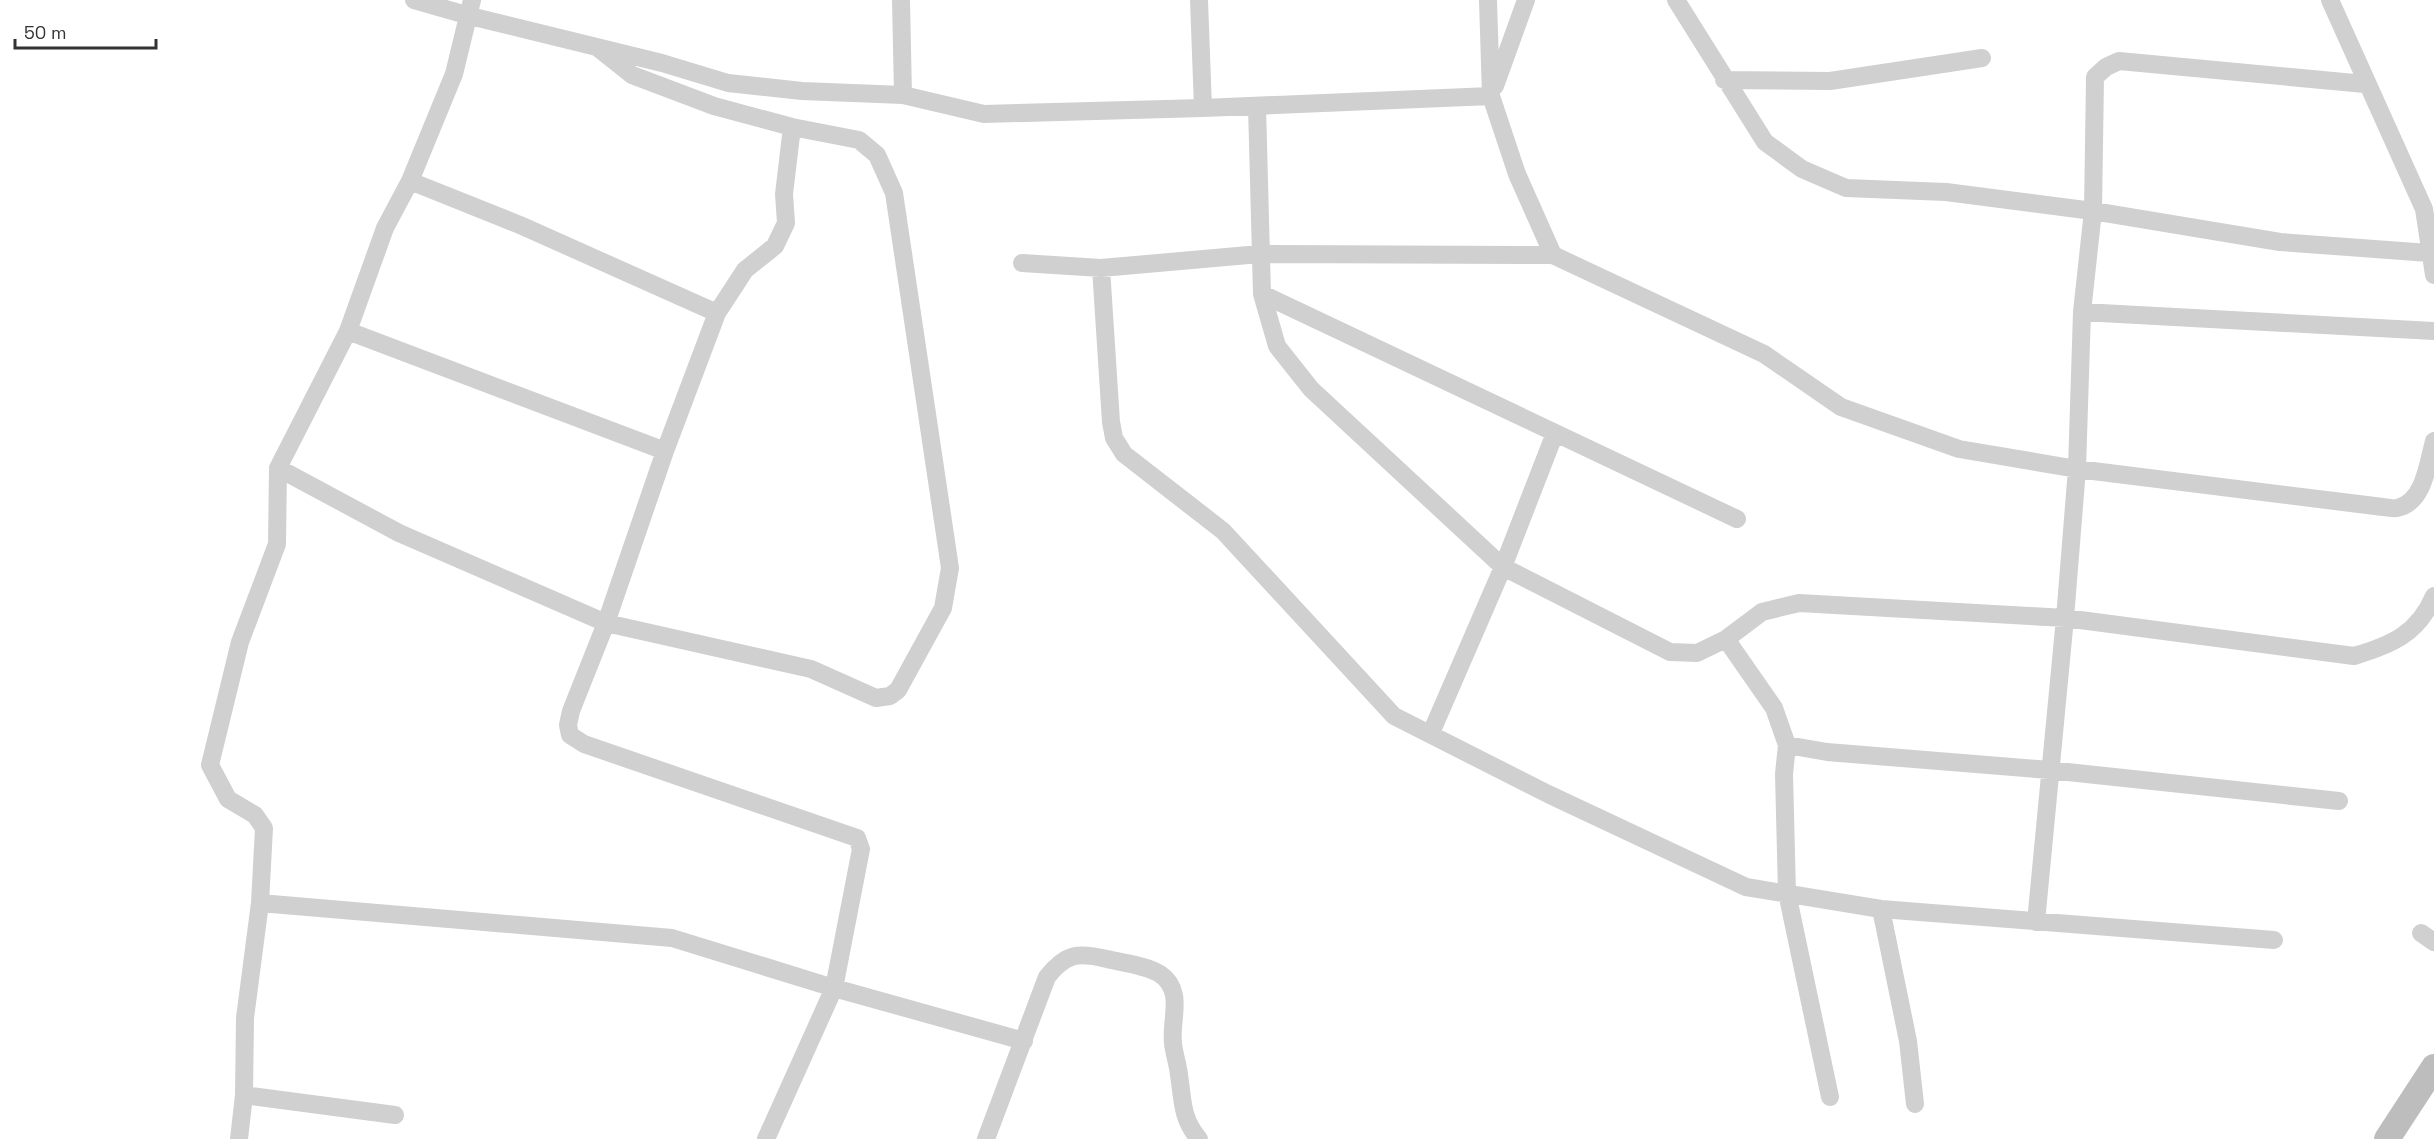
<svg xmlns="http://www.w3.org/2000/svg" width="2434" height="1139" font-family="'Space Grotesk',sans-serif">
  <style>
    .lines { fill: none; stroke-linecap: round; stroke-linejoin: round }
    .street { stroke: #d0d0d0; stroke-width: 18 }
    .secondary { stroke: #bdbdbd; stroke-width: 26 }
  </style>
  <rect width="100%" height="100%" fill="#fff"/>
  <g class="lines">
    <!-- street -->
    <path class="street" d="M 414,0 L 470,16 L 662,63 L 728,83 L 802,91 L 903,95 L 984,114 L 1203,108 L 1491,96
      M 901,0 L 903,95
      M 1199,0 L 1203,108
      M 1488,0 L 1491,96 L 1517,174 L 1553,255 L 1764,354 L 1841,407 L 1959,449 L 2077,469 L 2383,507 C 2387,507 2393,509 2397,508 C 2424,503 2428,463 2434,441
      M 1676,0 L 1765,142 L 1802,169 L 1846,188 L 1946,192 L 2093,211 L 2280,242 L 2429,253
      M 2330,0 L 2424,209 L 2434,275
      M 1724,80 L 1830,81 L 1982,58
      M 1495,86 L 1526,0
      M 1257,106 L 1262,294 L 1277,346 L 1311,389 L 1503,567 L 1670,652 L 1697,653 L 1726,639 L 1762,612 L 1799,603 L 2065,618 L 2354,656 C 2391,645 2418,634 2434,596
      M 410,181 L 520,225 L 717,313
      M 1022,263 L 1101,268 L 1260,254 L 1553,255
      M 1101,268 L 1111,422 L 1114,438 L 1124,454 L 1223,531 L 1394,716 L 1548,794 L 1746,887 L 1881,909 L 2274,940
      M 1262,294 L 1737,519
      M 2082,312 L 2434,331
      M 348,331 L 665,451
      M 278,468 L 399,533 L 606,623 L 811,669 L 876,698 L 890,696 L 898,690 L 943,608 L 950,568 L 894,193 L 877,155 L 859,140 L 792,127 L 714,106 L 632,75 L 598,48
      M 1726,639 L 1774,708 L 1787,745
      M 1431,733 L 1503,567 L 1555,433
      M 260,903 L 672,938 L 834,988 L 1024,1041
      M 1881,909 L 1908,1041 L 1915,1104
      M 2036,922 L 2065,618 L 2077,469 L 2082,312 L 2093,211 L 2095,77 L 2106,67 L 2119,61 L 2365,84
      M 2421,933 L 2434,942
      M 244,1095 L 395,1115
      M 1830,1097 L 1787,893 L 1784,774 L 1787,745 L 1827,752 L 2049,770 L 2339,801
      M 239,1139 L 244,1095 L 245,1018 L 260,903 L 264,828 L 255,815 L 228,799 L 210,765 L 240,642 L 277,544 L 278,468 L 348,331 L 385,228 L 410,181 L 454,74 L 472,0
      M 766,1139 L 834,988 L 861,849 L 857,838 L 584,744 L 570,735 L 568,725 L 571,711 L 606,623 L 665,451 L 717,313 L 745,270 L 775,246 L 786,223 L 784,194 L 792,127
      M 986,1139 L 1047,977 C 1066,953 1078,952 1107,959 C 1123,963 1146,965 1160,974 C 1185,991 1170,1020 1173,1043 C 1174,1054 1178,1064 1179,1075 C 1183,1100 1181,1118 1199,1139"/>
    <!-- secondary -->
    <path class="secondary" d="M 2387,1139 L 2434,1067"/>
  </g>
  <!-- scale -->
  <path d="M15 39v9h141v-9" fill="none" stroke="#333333" stroke-width="3"/>
  <text x="24" y="39" font-size="18" fill="#333333" stroke="#ffffff" stroke-width="4.5" paint-order="stroke">50 m</text>
</svg>
